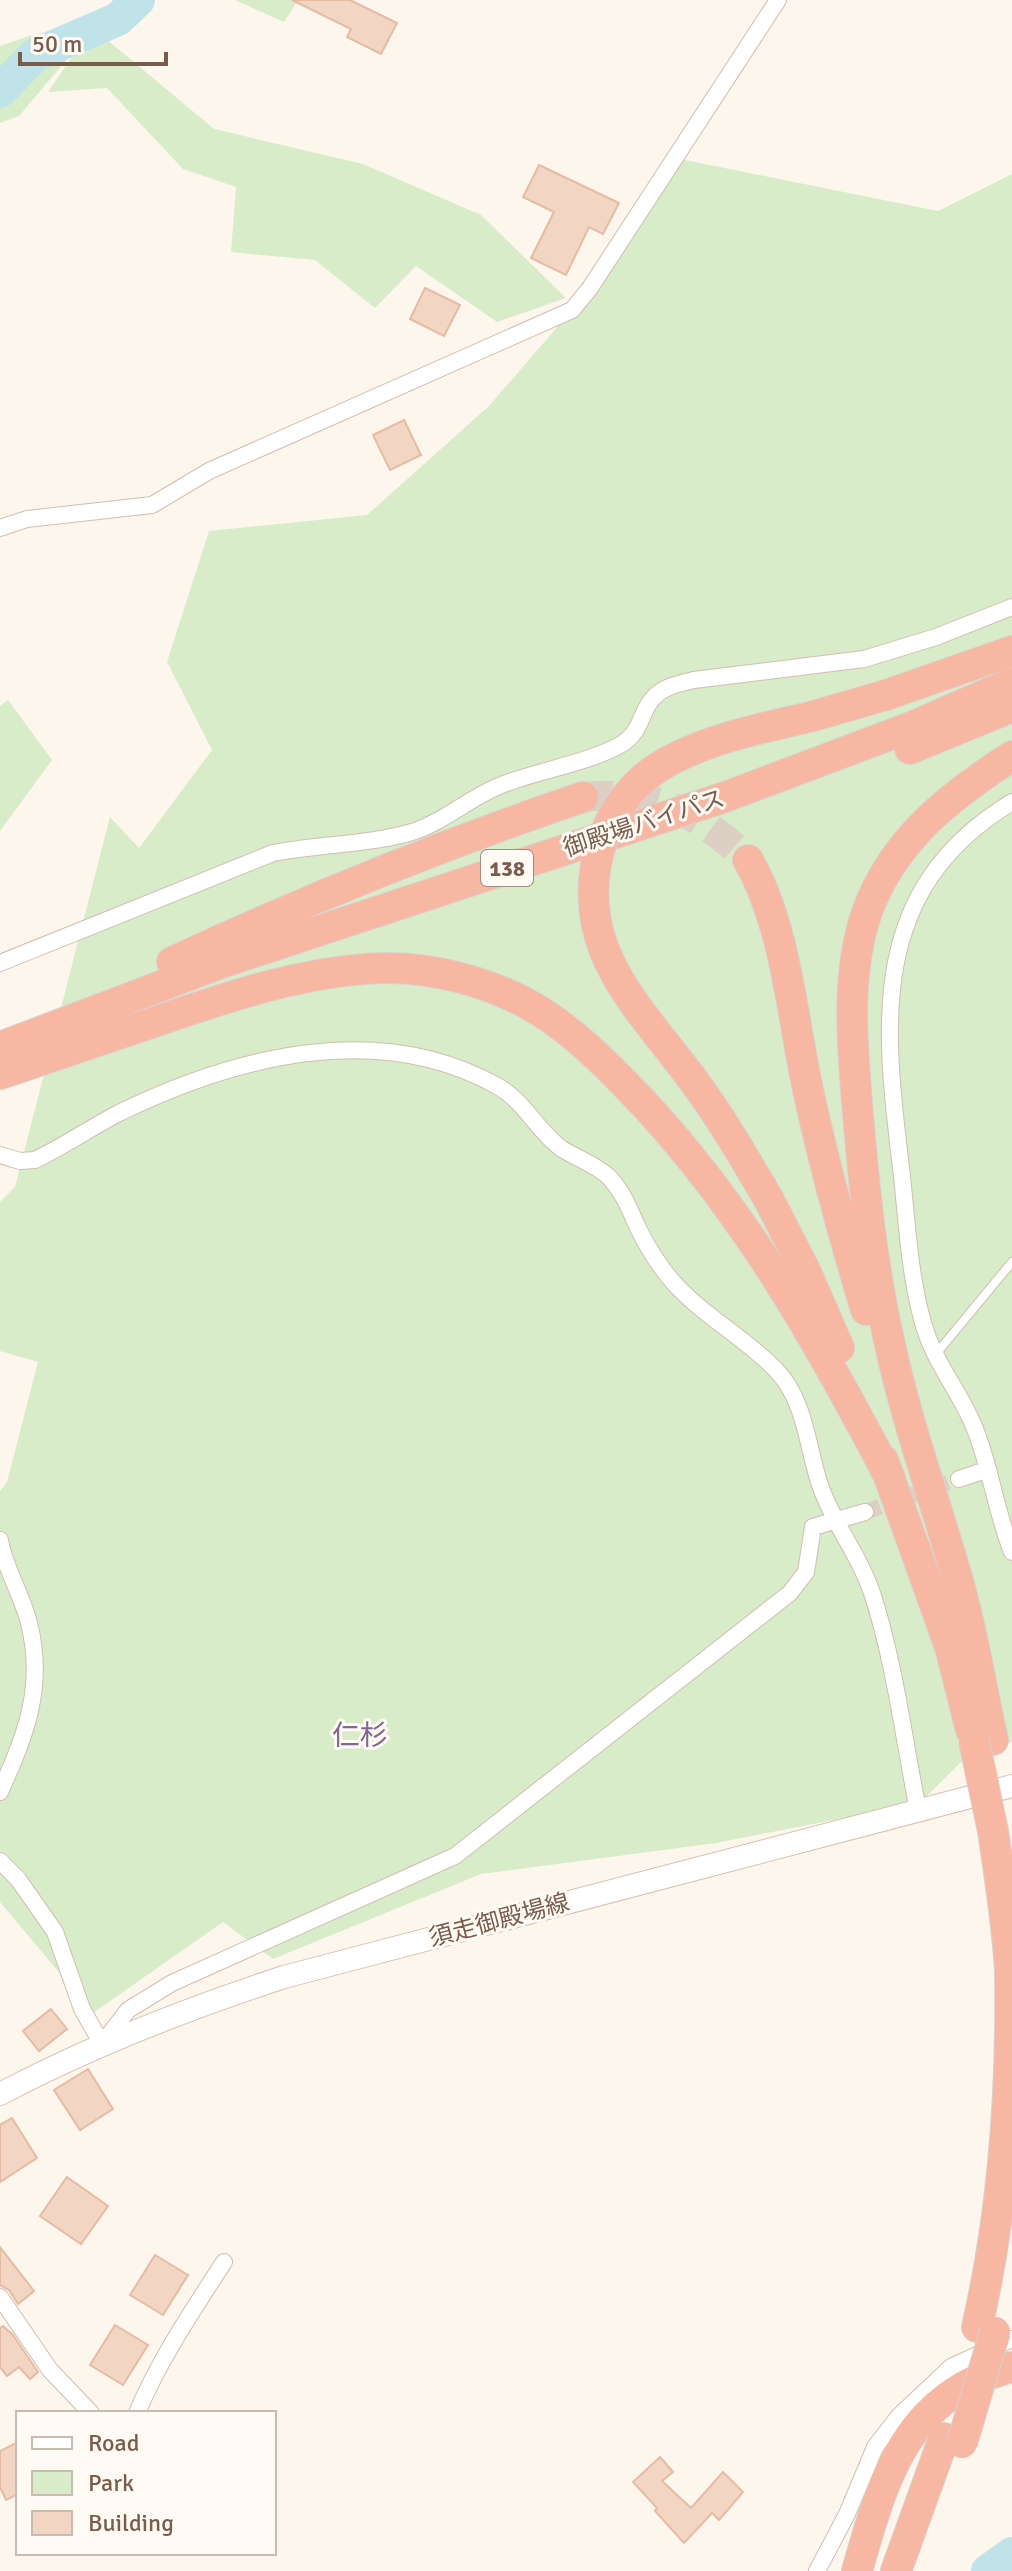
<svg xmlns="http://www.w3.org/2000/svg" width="1012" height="2571" font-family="Signika,'Noto Sans JP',sans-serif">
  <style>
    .green { fill: #d8ecc9 }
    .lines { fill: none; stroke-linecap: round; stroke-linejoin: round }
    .river { stroke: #bfe3e8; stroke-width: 34 }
    .building { fill: #f3d5c3; stroke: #e6bba3; stroke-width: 2 }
    .minor-tunnel { stroke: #dcd0c4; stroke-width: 16; stroke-dasharray: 16 8; stroke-linecap: butt }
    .motorway-tunnel { stroke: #dcd0c4; stroke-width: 30; stroke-dasharray: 30 15; stroke-linecap: butt }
    .service-casing { stroke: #d1beb0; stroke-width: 10 }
    .minor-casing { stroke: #d1beb0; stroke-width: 18 }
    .secondary-casing { stroke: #d6c0b0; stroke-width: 24 }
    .motorway-casing { stroke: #dad1cd; stroke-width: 32 }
    .service { stroke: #fff; stroke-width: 8 }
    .minor { stroke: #fff; stroke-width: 16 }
    .secondary { stroke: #fff; stroke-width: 22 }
    .motorway { stroke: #f7b7a3; stroke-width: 30 }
    .motorway-bridge-casing { stroke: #dad1cd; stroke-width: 32; stroke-linecap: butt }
    .motorway-bridge { stroke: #f7b7a3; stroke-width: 30 }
    .labels { text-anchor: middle; stroke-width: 6; stroke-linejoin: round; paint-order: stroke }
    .shield { fill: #fffaf3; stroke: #a28b7f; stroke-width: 2 }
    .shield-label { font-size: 22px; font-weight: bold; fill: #7a5c4d }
    .street-label { font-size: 24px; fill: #7a5c4d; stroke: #fffaf3 }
    .quarter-label { font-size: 28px; fill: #846695; stroke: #fffaf3 }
  </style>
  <rect width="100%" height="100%" fill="#fdf6ec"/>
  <!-- green -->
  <path class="green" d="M 235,0 L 298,0 L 284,22 Z
    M 93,28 L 214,129 L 363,164 L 481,215 L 566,298 L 497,322 L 416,266 L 375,308 L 315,260 L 231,252 L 236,187 L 183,169 L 107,88 L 48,92 L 85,38 L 19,116 L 0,123 L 0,46 L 35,34 Z
    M 675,158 L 938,211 L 1012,174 L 1012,1742 L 972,1751 L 920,1803 L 716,1843 L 481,1874 L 273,1959 L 223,1922 L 93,2013 L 0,1902 L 0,1491 L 7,1482 L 38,1362 L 0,1351 L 0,1202 L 15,1187 L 110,817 L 139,848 L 212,750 L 167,662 L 209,531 L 367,515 L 489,406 L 572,310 Z
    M 8,700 L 52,760 L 0,831 L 0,706 Z"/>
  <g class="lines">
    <!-- river -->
    <path class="river" d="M 0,91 L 35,55 L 118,19 L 138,0
      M 988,2571 L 1012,2554"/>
  </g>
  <!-- building -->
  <path class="building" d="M 292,0 L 350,0 L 397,23 L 381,54 L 347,37 L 351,29 Z
    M 539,165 L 619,203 L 603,234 L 589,227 L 566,275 L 531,258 L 554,212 L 523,197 Z
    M 425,288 L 460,305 L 444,336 L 410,319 Z
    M 404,420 L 421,455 L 390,470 L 373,435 Z
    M 51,2009 L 67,2029 L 39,2051 L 23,2031 Z
    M 88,2069 L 113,2109 L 80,2130 L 54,2090 Z
    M 12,2118 L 37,2158 L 0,2182 L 0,2125 Z
    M 67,2177 L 108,2206 L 81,2244 L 40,2216 Z
    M 0,2247 L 34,2291 L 18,2304 L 9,2290 L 0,2285 Z
    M 155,2255 L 188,2275 L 163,2315 L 130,2295 Z
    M 115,2325 L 148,2345 L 123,2385 L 90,2365 Z
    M 3,2326 L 13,2335 L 38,2372 L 30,2379 L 19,2367 L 7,2376 L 0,2367 L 0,2328 Z
    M 18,2442 L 18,2494 L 6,2500 L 0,2487 L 0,2451 Z
    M 660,2457 L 673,2472 L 662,2481 L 691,2508 L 723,2472 L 743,2492 L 719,2520 L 712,2513 L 684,2543 L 655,2511 L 657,2508 L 633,2482 Z"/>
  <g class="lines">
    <!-- minor-tunnel -->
    <path class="minor-tunnel" d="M 865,1512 L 959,1479"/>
    <!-- motorway-tunnel -->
    <path class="motorway-tunnel" d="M 583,797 C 653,790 699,812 748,860"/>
    <!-- service casing -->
    <g class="service-casing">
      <path id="service" d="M 936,1354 L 1012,1262"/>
    </g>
    <!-- minor casing -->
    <g class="minor-casing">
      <path id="minor" d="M 0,528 L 27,519 L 152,505 L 209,471 L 572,310 L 590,288 L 778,0
        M 1012,802 C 865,891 884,1028 902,1176 C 907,1225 910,1279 924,1326 C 935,1364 961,1393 975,1429 C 991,1469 996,1512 1012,1552
        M 0,963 L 273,853 C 319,844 367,845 412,832 C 446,821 471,796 504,784 C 538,771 590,762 620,745 C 644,731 639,711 655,696 C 665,686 681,683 694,680 L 864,659 L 936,637 L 1012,607
        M 0,1155 L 20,1161 L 35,1160 C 64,1146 90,1128 119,1113 C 236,1056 379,1019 499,1087 C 525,1102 538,1132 562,1149 C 578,1159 595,1164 609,1177 C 624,1193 630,1211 639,1230 C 648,1248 660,1267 673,1282 C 703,1316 746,1338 777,1371 C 806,1402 807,1447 820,1485 C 833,1524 861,1557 873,1596 C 895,1665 904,1740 918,1810
        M 959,1479 L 986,1470
        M 0,1540 C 5,1569 22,1595 29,1623 C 45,1687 26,1734 0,1792
        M 0,1861 L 18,1879 L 55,1932 L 82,2009 L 102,2044 L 128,2010 L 172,1983 L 455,1856 L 790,1593 L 806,1572 L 813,1527 L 865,1512
        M 0,2297 L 50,2370 L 91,2413
        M 137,2413 C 159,2360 193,2310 224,2262
        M 817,2571 L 847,2514 L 875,2447 L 899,2416 L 951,2367 L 1012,2339"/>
    </g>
    <!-- secondary casing -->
    <g class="secondary-casing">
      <path id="secondary" d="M 0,2094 C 91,2046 186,2009 284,1977 L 1012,1786"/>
    </g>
    <!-- motorway casing -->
    <g class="motorway-casing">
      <path id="motorway" d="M 886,695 L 1012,651
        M 910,749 L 1012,707
        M 748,860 C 786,926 792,1016 808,1090 C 824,1164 844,1237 866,1310
        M 172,962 C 306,900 444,844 583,797
        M 0,1047 L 224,962 L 725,797 L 911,727 L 1012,683
        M 0,1074 C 53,1056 107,1038 160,1020 C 233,995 305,971 382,968 C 430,967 480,980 522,1001 C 561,1021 595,1053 625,1084 C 737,1197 817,1338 890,1478
        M 768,1198 L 805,1270 L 839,1348
        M 883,1460 L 950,1647 L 971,1730
        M 993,1740 C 981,1687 973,1632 958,1581 C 936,1503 908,1427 891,1349 C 872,1268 864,1186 857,1103 C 852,1041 846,972 867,912 C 893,840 950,796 1012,756
        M 977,2327 C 1004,2210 1012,2090 1010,1970 C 1007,1924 1000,1877 993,1831
        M 857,2571 C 884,2476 905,2396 1012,2367
        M 896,2571 L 944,2438"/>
    </g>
    <!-- service -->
    <use href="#service" class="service"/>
    <!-- minor -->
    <use href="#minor" class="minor"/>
    <!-- secondary -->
    <use href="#secondary" class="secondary"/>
    <!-- motorway -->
    <use href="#motorway" class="motorway"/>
    <!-- motorway-bridge casing -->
    <g class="motorway-bridge-casing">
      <path id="motorway-bridge" d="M 768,1198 C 744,1158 721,1117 693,1080 C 664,1040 621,995 604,949 C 577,881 603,794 671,760 C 714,737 763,728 810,717 C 835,710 861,702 886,695
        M 974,1741 L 993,1831
        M 962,2443 L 995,2332"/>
    </g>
    <!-- motorway-bridge -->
    <use href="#motorway-bridge" class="motorway-bridge"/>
  </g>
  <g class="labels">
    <!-- shield labels -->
    <rect class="shield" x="481" y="850" width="52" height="36" rx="6"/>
    <g class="shield-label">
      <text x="507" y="876">138</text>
    </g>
    <!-- street labels -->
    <g class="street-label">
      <text transform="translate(644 823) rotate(-18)" y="8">御殿場バイパス</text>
      <text transform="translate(499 1920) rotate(-15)" y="8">須走御殿場線</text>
    </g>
    <!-- quarter labels -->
    <g class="quarter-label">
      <text x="360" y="1745">仁杉</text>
    </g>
  </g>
  <!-- legend -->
  <rect x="16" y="2411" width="260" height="144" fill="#fffaf3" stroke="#cabbb1" stroke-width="2"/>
  <rect x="32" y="2437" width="40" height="12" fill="#ffffff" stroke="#cabbb1" stroke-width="2"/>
  <text x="88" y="2451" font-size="24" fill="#7a5c4d">Road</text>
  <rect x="32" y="2471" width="40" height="24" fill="#d8ecc9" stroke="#cabbb1" stroke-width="2"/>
  <text x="88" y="2491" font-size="24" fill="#7a5c4d">Park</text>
  <rect x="32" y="2511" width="40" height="24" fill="#f3d5c3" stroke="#cabbb1" stroke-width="2"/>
  <text x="88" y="2531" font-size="24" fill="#7a5c4d">Building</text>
  <!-- scale -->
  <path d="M20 52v12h146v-12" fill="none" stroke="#7a5c4d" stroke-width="4"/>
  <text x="32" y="52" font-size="24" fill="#7a5c4d" stroke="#fffaf3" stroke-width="6" paint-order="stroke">50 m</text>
</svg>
